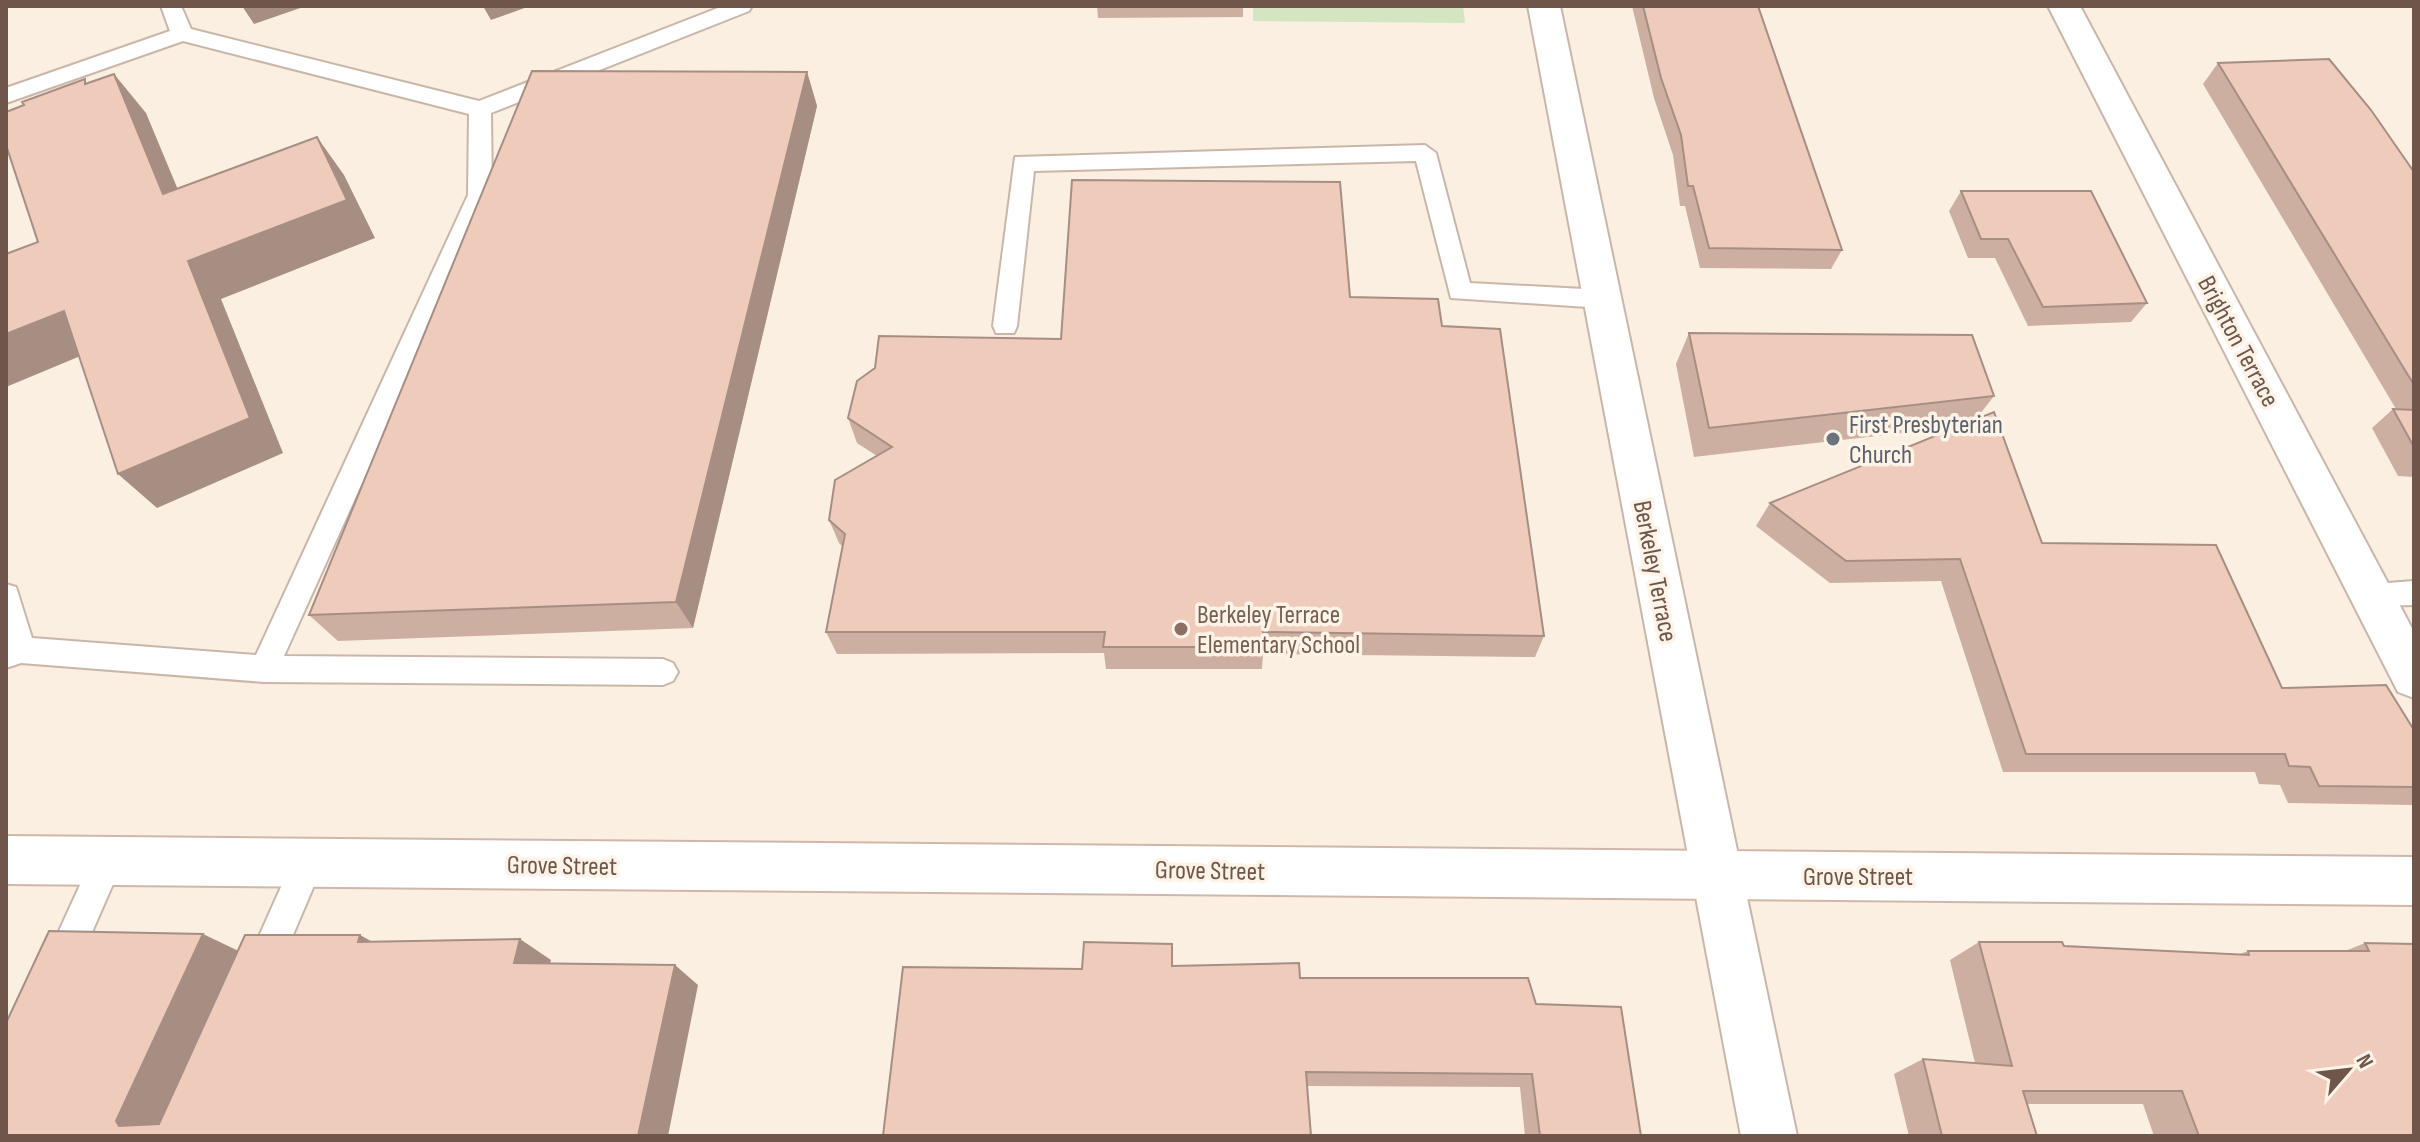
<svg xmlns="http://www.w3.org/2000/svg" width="2420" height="1142" font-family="'Sofia Sans Condensed',sans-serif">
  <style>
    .green { fill: #d3e6c1 }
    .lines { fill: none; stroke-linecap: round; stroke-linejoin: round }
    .lane-casing { stroke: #cab6a9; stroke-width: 4 }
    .street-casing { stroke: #cab6a9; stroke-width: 4 }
    .secondary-casing { stroke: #cfb7aa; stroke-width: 4 }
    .lane { fill: #fff; fill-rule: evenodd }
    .street { fill: #fff; fill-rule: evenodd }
    .secondary { fill: #fff; fill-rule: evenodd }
    .wall { fill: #cdafa1 }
    .shaded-wall { fill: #a78e83 }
    .building { fill: #eecbbb; stroke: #a78e83; stroke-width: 2 }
    .worship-dot { fill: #6b7280; stroke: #fef3e7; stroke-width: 3 }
    .education-dot { fill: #8d6e63; stroke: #fef3e7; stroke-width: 3 }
    .labels { text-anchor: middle; stroke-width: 7; stroke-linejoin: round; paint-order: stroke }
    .street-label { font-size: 26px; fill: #6f554a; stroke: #fef3e7 }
    .worship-label { font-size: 26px; fill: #5b616d; stroke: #fef3e7; text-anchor: start }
    .education-label { font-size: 26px; fill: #785e54; stroke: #fef3e7; text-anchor: start }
  </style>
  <rect width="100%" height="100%" fill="#faefe1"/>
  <!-- green -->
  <path class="green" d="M 1253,6 L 1463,6 L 1465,23 L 1253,21 Z"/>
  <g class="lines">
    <!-- lane casing -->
    <g class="lane-casing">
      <path id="lane" d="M 161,6 L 181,6 L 191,29 L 479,101 L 723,6 L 752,6 L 749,11 L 491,113 L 492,195 L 284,656 L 663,659 L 673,663 L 678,672 L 673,681 L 663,685 L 264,682 L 21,663 L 6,668 L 6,584 L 16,587 L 32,638 L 256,655 L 468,195 L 469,114 L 183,41 L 6,103 L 6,88 L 170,31 Z
        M 1425,145 L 1436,153 L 1470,283 L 1602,290 L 1611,293 L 1614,299 L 1611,305 L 1602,308 L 1451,298 L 1416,161 L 1034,171 L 1017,326 L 1014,333 L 996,333 L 993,326 L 1015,157 Z
        M 2414,581 L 2414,605 L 2371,606 L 2361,603 L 2357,594 L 2361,585 Z
        M 107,846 L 118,850 L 123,861 L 72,978 L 60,983 L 48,978 L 43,966 L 96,850 Z
        M 308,847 L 319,851 L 324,862 L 273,982 L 261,987 L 249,982 L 244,970 L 297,851 Z"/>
    </g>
    <!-- street casing -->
    <g class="street-casing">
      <path id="street" d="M 1528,6 L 1560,6 L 1797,1136 L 1741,1136 Z
        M 2048,6 L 2080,6 L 2414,632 L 2414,698 L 2398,692 Z"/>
    </g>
    <!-- secondary casing -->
    <g class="secondary-casing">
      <path id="secondary" d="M 6,836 L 2414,857 L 2414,905 L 6,884 Z"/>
    </g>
    <!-- lane -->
    <use href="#lane" class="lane"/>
    <!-- street -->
    <use href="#street" class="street"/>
    <!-- secondary -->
    <use href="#secondary" class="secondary"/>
  </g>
  <!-- wall -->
  <path class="wall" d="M 1097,6 L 1243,6 L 1243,17 L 1098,18 Z
    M 1632,6 L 1758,6 L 1842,250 L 1831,269 L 1700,268 L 1685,206 L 1680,206 L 1673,155 L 1654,98 Z
    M 2218,63 L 2414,172 L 2414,477 L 2398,476 L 2372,428 L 2393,409 L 2396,409 L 2203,84 Z
    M 807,72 L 817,106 L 693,628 L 338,641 L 309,615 Z
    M 1961,191 L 2147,303 L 2131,322 L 2028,326 L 1995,258 L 1968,258 L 1949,211 Z
    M 1350,297 L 1442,326 L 1544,636 L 1535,657 L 1263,654 L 1262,669 L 1106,669 L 1104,653 L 837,654 L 826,632 L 843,547 L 839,543 L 829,520 L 877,456 L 857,443 L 848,418 L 1061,339 Z
    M 1689,333 L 1994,396 L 1976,419 L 2042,543 L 2282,688 L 2414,730 L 2414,805 L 2288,803 L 2280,785 L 2259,784 L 2255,772 L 2003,772 L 1941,581 L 1830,583 L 1756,526 L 1770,503 L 1955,427 L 1694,457 L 1676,364 Z
    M 1979,942 L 2240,954 L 2248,951 L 2345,951 L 2365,943 L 2414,944 L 2414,1136 L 2154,1136 L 2143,1104 L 2027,1104 L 2037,1136 L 1909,1136 L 1894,1074 L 1923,1059 L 1975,1063 L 1950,960 Z
    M 1082,969 L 1300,978 L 1536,1004 L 1641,1136 L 1525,1136 L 1520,1087 L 1307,1086 Z"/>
  <!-- shaded-wall -->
  <path class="shaded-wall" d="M 242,6 L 306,6 L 254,24 Z
    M 483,6 L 530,6 L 491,20 Z
    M 807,72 L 817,106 L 693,628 L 676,602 Z
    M 114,74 L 146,113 L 196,233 L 163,194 Z
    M 317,137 L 344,175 L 375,238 L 221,299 L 283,453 L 157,508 L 118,474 L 188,261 Z
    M 64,311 L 102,347 L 6,387 L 6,334 Z
    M 203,934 L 247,955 L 167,1135 L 119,1126 L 116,1121 Z
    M 360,935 L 398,956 L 358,942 Z
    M 520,939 L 551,960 L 545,983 L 514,963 Z
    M 675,965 L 698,985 L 668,1136 L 638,1136 Z"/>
  <!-- building -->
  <path class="building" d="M 1643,6 L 1758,6 L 1842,250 L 1709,248 L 1693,186 L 1688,186 L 1681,135 L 1661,78 Z
    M 2329,59 L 2371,110 L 2414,172 L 2414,385 L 2218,63 Z
    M 532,71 L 807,72 L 676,602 L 309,615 Z
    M 114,74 L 163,194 L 317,137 L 347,200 L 188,261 L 250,418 L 118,474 L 64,311 L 6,334 L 6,254 L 38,242 L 6,145 L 6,112 L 24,105 L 22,102 L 85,79 L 85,84 Z
    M 1072,180 L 1340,182 L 1350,297 L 1438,299 L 1442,326 L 1500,329 L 1544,636 L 1263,632 L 1263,647 L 1103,647 L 1105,632 L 826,632 L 845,534 L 829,520 L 835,480 L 892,447 L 848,418 L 857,381 L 875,368 L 879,336 L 1061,339 Z
    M 1961,191 L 2091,191 L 2147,303 L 2043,307 L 2008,239 L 1981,239 Z
    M 1689,333 L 1972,335 L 1994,396 L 1709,428 Z
    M 2393,409 L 2414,410 L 2414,447 Z
    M 1994,412 L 2042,543 L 2216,545 L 2282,688 L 2386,685 L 2414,730 L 2414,787 L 2319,786 L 2310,767 L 2289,766 L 2285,754 L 2026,754 L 1960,559 L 1846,561 L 1770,503 Z
    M 49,931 L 203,934 L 116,1121 L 119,1126 L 159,1124 L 245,935 L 360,935 L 358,942 L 520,939 L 514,963 L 675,965 L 638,1136 L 6,1136 L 6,1023 Z
    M 1084,942 L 1172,944 L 1172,966 L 1299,963 L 1300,978 L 1528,978 L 1536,1004 L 1621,1007 L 1641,1136 L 1540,1136 L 1532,1074 L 1306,1072 L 1311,1136 L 883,1136 L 903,967 L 1082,969 Z
    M 1979,942 L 2062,942 L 2064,946 L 2249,955 L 2248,951 L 2369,951 L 2365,943 L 2414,944 L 2414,1136 L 2199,1136 L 2182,1091 L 2023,1091 L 2037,1136 L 1942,1136 L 1923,1059 L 2012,1066 Z"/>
  <!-- markers -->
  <circle class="worship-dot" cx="1833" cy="439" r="8"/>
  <circle class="education-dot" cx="1181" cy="629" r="8"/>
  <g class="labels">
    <!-- street labels -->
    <g class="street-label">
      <text transform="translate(2239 341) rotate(62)" y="9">Brighton Terrace</text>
      <text transform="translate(1656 571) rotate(79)" y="9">Berkeley Terrace</text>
      <text transform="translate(562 865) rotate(1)" y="9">Grove Street</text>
      <text transform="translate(1210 870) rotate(1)" y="9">Grove Street</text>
      <text x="1858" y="885">Grove Street</text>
    </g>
    <!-- worship labels -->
    <g class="worship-label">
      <text x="1849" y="433">First Presbyterian<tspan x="1849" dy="30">Church</tspan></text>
    </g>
    <!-- education labels -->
    <g class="education-label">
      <text x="1197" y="623">Berkeley Terrace<tspan x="1197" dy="30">Elementary School</tspan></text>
    </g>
  </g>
  <!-- border -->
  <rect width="2420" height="1142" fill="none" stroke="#6f554a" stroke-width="16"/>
  <!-- north arrow -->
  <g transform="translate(2348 1070) rotate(62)" stroke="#fef3e7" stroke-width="6" paint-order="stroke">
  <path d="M0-6L14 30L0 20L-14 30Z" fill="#6f554a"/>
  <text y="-12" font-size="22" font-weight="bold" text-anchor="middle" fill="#6f554a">N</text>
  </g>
</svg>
